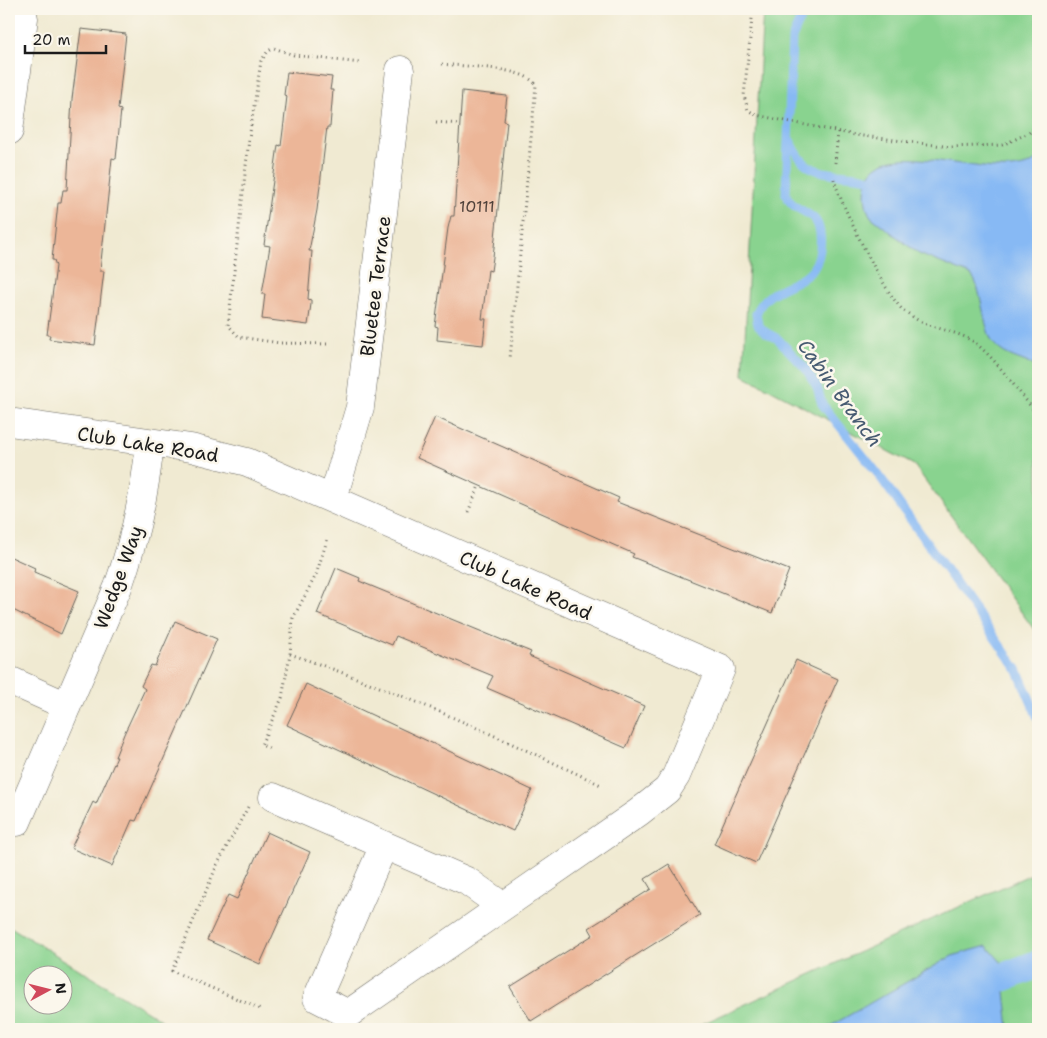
<svg xmlns="http://www.w3.org/2000/svg" width="1047" height="1038" font-family="'Shantell Sans',sans-serif">
  <style>
    .green { fill: #89d38f; stroke: #527856; fill-rule: evenodd }
    .water { fill: #87b9f4; stroke: #526a88 }
    .lines { fill: none; stroke-linecap: round; stroke-linejoin: round }
    .stream { stroke: #87b9f4; stroke-width: 9 }
    .canal { stroke: #87b9f4; stroke-width: 29 }
    .building { fill: #ecb698 }
    .minor-casing { stroke: #66645c; stroke-width: 29 }
    .path { stroke: #66645c; stroke-width: 3; stroke-dasharray: 1 4; stroke-linecap: butt }
    .minor { stroke: #fff; stroke-width: 28 }
    .labels { text-anchor: middle; stroke-width: 5; stroke-linejoin: round; paint-order: stroke }
    .number-label { font-size: 16px; fill: #50423b }
    .street-label { font-size: 19px; fill: #1c1c1c; stroke: #fbf7ec }
    .water-label { font-size: 20px; font-style: italic; fill: #475b72; stroke: #fbf7ec }
  </style>
  <rect width="100%" height="100%" fill="#fbf7ec"/>
  <filter id="ink" filterUnits="userSpaceOnUse"><feTurbulence type="fractalNoise" baseFrequency=".02" numOctaves="2"/><feDisplacementMap in="SourceGraphic" scale="10" xChannelSelector="R" yChannelSelector="G"/><feConvolveMatrix kernelMatrix="1 2 1 2 8 2 1 2 1" color-interpolation-filters="sRGB"/></filter>
  <filter id="wash" filterUnits="userSpaceOnUse"><feTurbulence type="fractalNoise" baseFrequency=".0096" numOctaves="4" result="noise"/><feDisplacementMap in="SourceGraphic" scale="20" xChannelSelector="R" yChannelSelector="G"/><feGaussianBlur stdDeviation="1.12" result="paint"/><feColorMatrix in="noise" values="0 0 0 0 0 0 0 0 0 0 0 0 0 0 0 0 0 1.4 0 .05"/><feComposite in="paint" operator="in"/></filter>
  <g filter="url(#wash)">
    <rect width="100%" height="100%" fill="#f0ead2"/>
    <!-- green -->
    <path class="green" d="M 763,9 L 1038,9 L 1038,635 L 914,465 L 743,375 Z
      M 1038,871 L 1038,1029 L 691,1029 Z
      M 9,926 L 176,1029 L 9,1029 ZM 32,976 L 62,976 L 62,1006 L 32,1006 Z"/>
    <!-- water -->
    <path class="water" d="M 1038,158 L 1038,368 C 1023,358 1003,358 992,341 C 983,325 981,284 971,275 L 919,254 L 871,217 C 865,208 864,194 866,184 C 878,125 1005,192 1038,158 Z
      M 987,946 L 1002,963 L 1009,1029 L 825,1029 L 952,956 Z"/>
    <g class="lines">
      <!-- stream -->
      <path class="stream" d="M 805,9 L 792,38 L 786,194 C 791,211 812,210 818,225 C 821,233 821,241 820,249 C 815,292 770,278 756,314 L 758,325 L 765,332 L 778,339 L 806,369 L 817,387 L 822,404 L 878,474 L 1017,669 L 1038,718
        M 789,139 C 793,145 796,153 801,159 C 815,178 847,172 867,178"/>
      <!-- canal -->
      <path class="canal" d="M 1004,977 L 1038,964"/>
    </g>
    <g id="blocks">
      <!-- building -->
      <path class="building" d="M 81,29 L 126,34 L 118,109 L 121,110 L 116,159 L 112,158 L 100,271 L 104,271 L 95,345 L 49,339 L 50,335 L 47,335 L 56,266 L 54,260 L 52,260 L 58,203 L 61,203 L 63,190 L 67,190 L 72,99 Z
        M 287,72 L 332,77 L 330,90 L 333,90 L 330,127 L 327,127 L 317,210 L 309,251 L 312,251 L 308,299 L 311,300 L 311,304 L 308,325 L 262,319 L 265,294 L 262,294 L 270,246 L 264,245 L 278,145 L 281,146 L 284,122 L 287,96 L 284,95 Z
        M 462,91 L 507,96 L 504,121 L 507,122 L 493,257 L 491,271 L 488,270 L 482,319 L 486,319 L 483,345 L 437,340 L 438,327 L 435,326 L 448,228 L 451,216 L 454,216 Z
        M 435,417 L 619,498 L 617,502 L 789,570 L 772,613 L 632,557 L 634,554 L 417,458 Z
        M 9,556 L 35,568 L 34,572 L 79,591 L 61,634 L 9,608 Z
        M 336,568 L 360,578 L 359,581 L 531,652 L 529,656 L 644,706 L 626,748 L 487,688 L 493,676 L 396,636 L 392,645 L 317,614 Z
        M 175,621 L 217,639 L 136,821 L 132,820 L 112,866 L 71,848 L 93,802 L 96,804 L 117,757 L 115,757 L 124,734 L 145,689 L 141,686 L 151,665 L 155,666 Z
        M 796,660 L 838,679 L 756,863 L 714,844 Z
        M 306,684 L 532,790 L 513,831 L 287,725 Z
        M 267,832 L 310,852 L 260,964 L 207,940 L 228,895 L 237,899 Z
        M 669,864 L 700,915 L 531,1021 L 510,987 L 593,935 L 589,928 L 651,889 L 645,879 Z"/>
    </g>
  </g>
  <g filter="url(#ink)">
    <use href="#blocks" fill-opacity="0" stroke="#66645c" stroke-width="1"/>
    <g class="lines">
      <!-- minor casing -->
      <g class="minor-casing">
        <path id="minor" d="M 9,131 L 24,18
          M 9,422 L 191,448 L 247,462 L 721,669 L 676,776 L 667,790 L 639,812 L 348,1014 L 317,998 L 384,845
          M 333,498 L 360,407 L 400,70
          M 9,680 L 67,706
          M 273,797 L 467,881 L 502,906
          M 17,822 L 118,587 C 135,539 145,493 150,443"/>
      </g>
      <!-- path -->
      <path class="path" d="M 753,9 L 744,96 L 748,110 L 756,115 L 855,135 L 951,147 L 1002,145 L 1029,133 L 1038,124
        M 442,64 C 464,67 524,66 536,85 L 510,359
        M 436,122 L 460,124
        M 835,163 L 838,132
        M 834,179 C 840,204 885,294 903,310 C 907,313 912,316 916,319 C 936,331 961,330 979,346 C 999,363 1020,394 1038,415
        M 327,344 L 280,343 L 239,337 L 228,325 L 249,139 L 261,61 L 268,51 L 274,48 L 294,55 L 360,63
        M 468,512 L 479,486
        M 290,654 C 396,690 499,737 601,785
        M 269,748 L 261,745 L 282,698 L 290,654 L 293,618 L 316,575 L 327,540
        M 248,807 L 217,865 L 172,971 L 263,1010"/>
      <!-- minor -->
      <use href="#minor" class="minor"/>
    </g>
  </g>
  <g class="labels">
    <!-- number labels -->
    <g class="number-label">
      <text x="477" y="212">10111</text>
    </g>
    <!-- street labels -->
    <g class="street-label">
      <text transform="translate(375 286) rotate(-83)" y="7">Bluetee Terrace</text>
      <text transform="translate(148 444) rotate(9)" y="7">Club Lake Road</text>
      <text transform="translate(118 577) rotate(-70)" y="7">Wedge Way</text>
      <text transform="translate(526 585) rotate(24)" y="7">Club Lake Road</text>
    </g>
    <!-- water labels -->
    <g class="water-label">
      <text transform="translate(840 393) rotate(54)" y="7">Cabin Branch</text>
    </g>
  </g>
  <!-- margin -->
  <rect width="1047" height="1038" fill="none" stroke="#fbf7ec" stroke-width="30"/>
  <!-- north arrow -->
  <g transform="translate(48 990) rotate(83)"><circle r="24" fill="#fbf7ec" stroke="#a29f99"/>
  <path d="M0-4L9 19L0 12L-9 19Z" fill="#d1495b"/>
  <text y="-8" font-size="14" font-weight="bold" text-anchor="middle" fill="#1c1c1c">N</text>
  </g>
  <!-- scale -->
  <path d="M25 45v8h81v-8" fill="none" stroke="#1c1c1c" stroke-width="2.5"/>
  <text x="32" y="45" font-size="15" fill="#1c1c1c" stroke="#fbf7ec" stroke-width="4" paint-order="stroke">20 m</text>
</svg>
